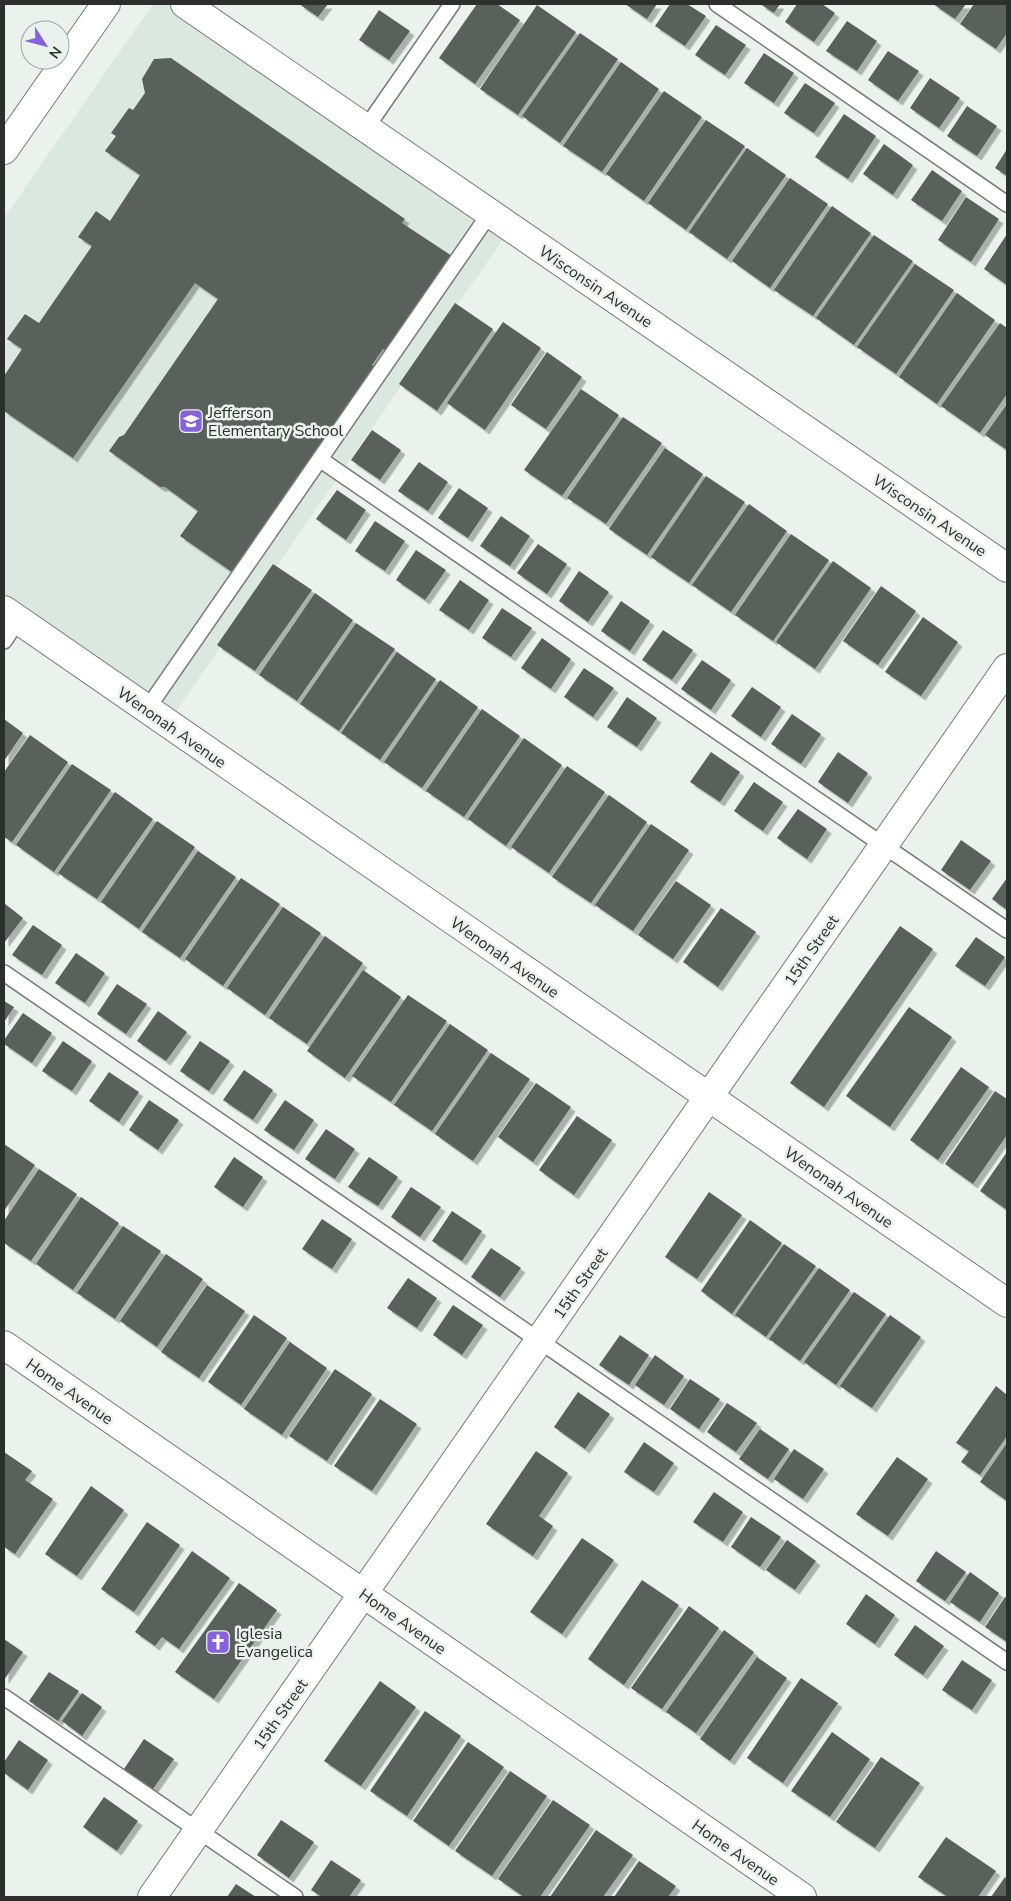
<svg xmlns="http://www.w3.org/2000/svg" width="1011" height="1901" font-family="'Nunito Sans',sans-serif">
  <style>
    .built { fill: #dae8e0 }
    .building { fill: #5a605c; filter: url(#shadow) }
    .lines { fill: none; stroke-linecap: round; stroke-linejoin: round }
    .lane-casing { stroke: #767c78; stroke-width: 18 }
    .street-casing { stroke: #767c78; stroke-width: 30 }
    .secondary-casing { stroke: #767c78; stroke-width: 30 }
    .lane { stroke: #fff; stroke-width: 15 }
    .street { stroke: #fff; stroke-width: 28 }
    .secondary { stroke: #fff; stroke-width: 28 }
    .labels { text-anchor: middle; stroke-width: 5; stroke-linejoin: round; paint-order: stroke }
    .street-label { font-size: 16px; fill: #2c2f2d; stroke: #ebf2ee }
    .poi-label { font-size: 16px; fill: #2c2f2d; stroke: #ebf2ee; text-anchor: start }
  </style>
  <defs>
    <filter id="shadow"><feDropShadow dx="4.5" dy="4.5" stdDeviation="0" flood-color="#0004"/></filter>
  </defs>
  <rect width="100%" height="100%" fill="#ebf2ee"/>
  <!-- built -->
  <path class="built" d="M 153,4 L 179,4 L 508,232 L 172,717 L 4,628 L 4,218 Z"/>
  <!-- building -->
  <path class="building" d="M 299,4 L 328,4 L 318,17 Z
    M 477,4 L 497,4 L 520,20 L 475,84 L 439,58 Z
    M 625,4 L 657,4 L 647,19 Z
    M 670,4 L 687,4 L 706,16 L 685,46 L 655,26 Z
    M 760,4 L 780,4 L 774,13 Z
    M 797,4 L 822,4 L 835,13 L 814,42 L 785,22 Z
    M 933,4 L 966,4 L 955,19 Z
    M 974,4 L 1007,4 L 1007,33 L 996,49 L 960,24 Z
    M 537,5 L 576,32 L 518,115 L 480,89 Z
    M 379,10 L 410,31 L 389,60 L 359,40 Z
    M 847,21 L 877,41 L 857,71 L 826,51 Z
    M 716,25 L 746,45 L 725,75 L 695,55 Z
    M 580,33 L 618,59 L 560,143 L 522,116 Z
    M 888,51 L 919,71 L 898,101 L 868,80 Z
    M 764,53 L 794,73 L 774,103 L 744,83 Z
    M 171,58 L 405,219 L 402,223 L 452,256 L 387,351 L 383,349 L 372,365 L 375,368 L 232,572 L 180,536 L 198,511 L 165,487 L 160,487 L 109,451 L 119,437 L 124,435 L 218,299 L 195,283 L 73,458 L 4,411 L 4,376 L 22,349 L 7,339 L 25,314 L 39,323 L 92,246 L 78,237 L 96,211 L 110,221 L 140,175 L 105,151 L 116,136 L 111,133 L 129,108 L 133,110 L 145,93 L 142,79 L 154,59 Z
    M 621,62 L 659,89 L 602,172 L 563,146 Z
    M 930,78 L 960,98 L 939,128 L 910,108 Z
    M 805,83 L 835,103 L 814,133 L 784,113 Z
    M 664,91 L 702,117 L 644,201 L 606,174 Z
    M 967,106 L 997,126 L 977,156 L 947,136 Z
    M 844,114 L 876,136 L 848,179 L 815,157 Z
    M 706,120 L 745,146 L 686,230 L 648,203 Z
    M 884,144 L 913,165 L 893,195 L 863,174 Z
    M 747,148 L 786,175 L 727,259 L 689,232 Z
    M 1007,149 L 1007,176 L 995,168 Z
    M 932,170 L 962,191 L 942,221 L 911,200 Z
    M 790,178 L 828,204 L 770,288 L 732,261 Z
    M 966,197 L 999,219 L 971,262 L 938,240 Z
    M 832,206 L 871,233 L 813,316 L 774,290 Z
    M 1007,234 L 1007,285 L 984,269 Z
    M 874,235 L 913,261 L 854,345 L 816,318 Z
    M 915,264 L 954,290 L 896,374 L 857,347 Z
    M 957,293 L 995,320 L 937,404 L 899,377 Z
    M 455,303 L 493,329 L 437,411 L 399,384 Z
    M 503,322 L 541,348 L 485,430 L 447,403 Z
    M 1000,323 L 1007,328 L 1007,394 L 980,433 L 941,406 Z
    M 547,352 L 582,377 L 546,429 L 511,405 Z
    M 581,389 L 619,415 L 562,496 L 524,470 Z
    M 1007,404 L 1007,450 L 985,435 Z
    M 623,417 L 662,443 L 606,524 L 567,498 Z
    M 372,430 L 401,450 L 380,480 L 351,460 Z
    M 665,448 L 703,474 L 647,555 L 609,529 Z
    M 419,462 L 448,482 L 428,511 L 398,491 Z
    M 706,476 L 745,502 L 689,583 L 651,557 Z
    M 459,488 L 488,508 L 468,538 L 438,518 Z
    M 337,490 L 366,510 L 346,540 L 316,519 Z
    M 749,504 L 787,531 L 731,612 L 692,585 Z
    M 501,516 L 530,536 L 510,566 L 480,546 Z
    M 375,521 L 405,541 L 385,571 L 355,551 Z
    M 791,534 L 829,560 L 773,641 L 735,615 Z
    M 538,544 L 567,564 L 547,594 L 517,573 Z
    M 416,550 L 446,570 L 425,600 L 396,580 Z
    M 833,561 L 871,588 L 815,669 L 776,642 Z
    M 273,564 L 312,590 L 255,671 L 217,645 Z
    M 579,571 L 609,592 L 588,622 L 559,601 Z
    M 460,580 L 489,600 L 469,630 L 439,610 Z
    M 881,586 L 916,611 L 878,665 L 843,641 Z
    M 315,593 L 353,620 L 297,701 L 259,675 Z
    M 621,601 L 650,621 L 630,651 L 601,631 Z
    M 502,608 L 532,628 L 511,657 L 482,638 Z
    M 923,617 L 958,642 L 921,696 L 885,672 Z
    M 356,623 L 395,649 L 339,731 L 300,704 Z
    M 663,630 L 693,650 L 672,680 L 642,660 Z
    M 542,638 L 571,659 L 551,689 L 521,668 Z
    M 397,652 L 436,679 L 380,760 L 341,733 Z
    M 702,660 L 731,680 L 711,710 L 681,689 Z
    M 584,668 L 614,688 L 593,717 L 564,697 Z
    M 440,680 L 478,707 L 422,788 L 384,762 Z
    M 752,687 L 781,707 L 761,737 L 731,716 Z
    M 627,697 L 657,718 L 637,747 L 607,727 Z
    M 482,709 L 520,736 L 464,817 L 426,791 Z
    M 792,714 L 821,734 L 801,764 L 771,744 Z
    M 4,719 L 23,733 L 4,761 Z
    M 30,735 L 68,762 L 12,842 L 4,837 L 4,772 Z
    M 524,738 L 562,765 L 506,846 L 468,819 Z
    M 711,752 L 740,772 L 720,802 L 690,782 Z
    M 838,752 L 868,773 L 848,803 L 818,782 Z
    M 72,764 L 111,790 L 54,872 L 16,845 Z
    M 567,766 L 605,792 L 549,873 L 511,847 Z
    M 754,782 L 783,802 L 763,831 L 734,811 Z
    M 115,792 L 153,819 L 97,899 L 58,873 Z
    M 609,795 L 647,822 L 591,903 L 552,877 Z
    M 798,809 L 827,829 L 807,859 L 777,838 Z
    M 157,821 L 195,847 L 139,929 L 101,902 Z
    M 651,824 L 689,850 L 633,931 L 595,905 Z
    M 961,840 L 991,861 L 970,890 L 941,870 Z
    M 198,851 L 236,877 L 180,958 L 142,932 Z
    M 241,878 L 280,904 L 223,986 L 185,959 Z
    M 1007,878 L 1007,910 L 992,899 Z
    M 676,881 L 711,905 L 673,959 L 638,935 Z
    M 4,903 L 23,918 L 4,943 Z
    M 283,907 L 321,933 L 265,1015 L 227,988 Z
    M 721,908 L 756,932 L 718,987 L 683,962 Z
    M 33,925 L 62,945 L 42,975 L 12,955 Z
    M 900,926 L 933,949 L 824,1107 L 790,1083 Z
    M 325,936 L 363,963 L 307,1044 L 269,1018 Z
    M 976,937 L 1005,957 L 985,986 L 955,966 Z
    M 76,953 L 105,973 L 85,1003 L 55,983 Z
    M 363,970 L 401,997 L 345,1078 L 307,1051 Z
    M 117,984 L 147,1004 L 126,1034 L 97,1014 Z
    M 408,995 L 447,1021 L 391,1102 L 352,1076 Z
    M 4,1001 L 14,1007 L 4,1022 Z
    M 909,1007 L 952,1037 L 890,1127 L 846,1096 Z
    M 158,1011 L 187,1032 L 166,1061 L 137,1041 Z
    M 23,1013 L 52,1033 L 32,1063 L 4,1044 L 4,1040 Z
    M 450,1024 L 488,1050 L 432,1131 L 394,1105 Z
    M 63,1041 L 92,1061 L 72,1091 L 42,1071 Z
    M 200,1041 L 230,1061 L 209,1091 L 180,1071 Z
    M 491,1053 L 530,1079 L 473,1161 L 435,1134 Z
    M 961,1067 L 989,1087 L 938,1160 L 910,1140 Z
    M 244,1070 L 273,1090 L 253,1120 L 223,1100 Z
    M 109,1072 L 139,1092 L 119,1122 L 89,1101 Z
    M 536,1083 L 571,1107 L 533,1162 L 498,1137 Z
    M 995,1091 L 1007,1099 L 1007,1135 L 973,1184 L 945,1164 Z
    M 149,1100 L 179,1120 L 158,1150 L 129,1130 Z
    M 285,1100 L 314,1120 L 294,1150 L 264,1130 Z
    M 577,1116 L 612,1140 L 574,1195 L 539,1170 Z
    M 326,1129 L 355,1149 L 335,1179 L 305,1159 Z
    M 4,1144 L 35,1165 L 4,1211 Z
    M 1007,1152 L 1007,1210 L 980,1191 Z
    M 234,1157 L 263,1177 L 243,1207 L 214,1187 Z
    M 369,1157 L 398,1177 L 378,1206 L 348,1187 Z
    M 39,1169 L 77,1194 L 31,1261 L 4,1243 L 4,1221 Z
    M 411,1187 L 441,1207 L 420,1237 L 391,1217 Z
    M 709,1192 L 742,1215 L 697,1279 L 665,1257 Z
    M 81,1197 L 119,1223 L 73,1290 L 36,1264 Z
    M 452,1211 L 482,1231 L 462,1261 L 432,1241 Z
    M 322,1219 L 352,1239 L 332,1269 L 302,1249 Z
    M 750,1220 L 782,1243 L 732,1314 L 701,1291 Z
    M 123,1226 L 161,1251 L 115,1319 L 77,1293 Z
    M 784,1244 L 816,1266 L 766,1337 L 735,1315 Z
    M 491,1248 L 521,1268 L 500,1297 L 471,1277 Z
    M 166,1254 L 203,1279 L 157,1347 L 120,1321 Z
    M 819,1268 L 850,1290 L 800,1361 L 769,1339 Z
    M 408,1278 L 437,1298 L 417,1328 L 387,1308 Z
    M 207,1285 L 245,1311 L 199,1378 L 161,1352 Z
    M 854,1292 L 886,1314 L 836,1385 L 804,1362 Z
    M 453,1305 L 483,1325 L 462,1355 L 433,1335 Z
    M 254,1315 L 287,1338 L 241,1405 L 208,1382 Z
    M 890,1315 L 921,1337 L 872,1408 L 840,1386 Z
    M 620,1335 L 649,1355 L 629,1385 L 599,1365 Z
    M 290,1342 L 327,1368 L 282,1435 L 244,1409 Z
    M 655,1355 L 684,1376 L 664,1405 L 635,1385 Z
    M 335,1369 L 372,1394 L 327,1461 L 289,1436 Z
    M 690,1379 L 720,1399 L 699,1429 L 670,1409 Z
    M 996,1386 L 1007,1395 L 1007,1436 L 980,1475 L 961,1462 L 969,1451 L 956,1443 Z
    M 578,1392 L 610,1414 L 585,1449 L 554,1427 Z
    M 380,1399 L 417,1424 L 372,1491 L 334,1466 Z
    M 727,1403 L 757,1423 L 736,1452 L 707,1432 Z
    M 760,1429 L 789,1449 L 768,1479 L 739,1459 Z
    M 644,1442 L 674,1463 L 654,1492 L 624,1472 Z
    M 1007,1443 L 1007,1501 L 980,1482 Z
    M 794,1449 L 824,1469 L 803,1499 L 774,1479 Z
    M 536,1451 L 568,1473 L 539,1516 L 553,1526 L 533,1556 L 486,1524 Z
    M 4,1452 L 32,1471 L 25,1480 L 53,1499 L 15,1554 L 4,1547 Z
    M 897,1457 L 928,1479 L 888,1536 L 856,1514 Z
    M 91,1486 L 124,1510 L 77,1576 L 45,1554 Z
    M 714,1492 L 743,1512 L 723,1542 L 693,1522 Z
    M 751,1517 L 781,1537 L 760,1567 L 731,1547 Z
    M 147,1522 L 180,1545 L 134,1612 L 101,1589 Z
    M 582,1538 L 614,1560 L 562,1634 L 530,1612 Z
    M 787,1540 L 816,1561 L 795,1590 L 766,1570 Z
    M 192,1551 L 230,1578 L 179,1649 L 162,1637 L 155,1646 L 135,1632 Z
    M 936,1551 L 966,1572 L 945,1601 L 916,1581 Z
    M 970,1572 L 999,1593 L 980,1622 L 950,1602 Z
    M 642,1580 L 679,1605 L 624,1685 L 588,1659 Z
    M 239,1583 L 277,1610 L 214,1699 L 175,1672 Z
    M 866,1594 L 895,1615 L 875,1644 L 846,1624 Z
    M 1005,1597 L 1007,1598 L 1007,1642 L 985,1627 Z
    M 689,1606 L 719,1628 L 662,1709 L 631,1688 Z
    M 915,1625 L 944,1646 L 923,1675 L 894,1655 Z
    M 724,1630 L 754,1652 L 696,1733 L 666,1712 Z
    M 4,1639 L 23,1652 L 4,1680 Z
    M 757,1657 L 787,1678 L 730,1761 L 700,1739 Z
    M 962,1660 L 992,1680 L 972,1710 L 942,1690 Z
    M 49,1672 L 79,1691 L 58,1721 L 29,1701 Z
    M 801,1678 L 838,1703 L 783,1783 L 747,1758 Z
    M 380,1681 L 416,1707 L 361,1786 L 324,1761 Z
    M 82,1693 L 102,1707 L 82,1736 L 62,1721 Z
    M 425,1711 L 461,1736 L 407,1816 L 370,1791 Z
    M 832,1732 L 870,1759 L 830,1817 L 791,1791 Z
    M 144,1739 L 174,1759 L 153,1789 L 124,1769 Z
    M 19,1740 L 48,1760 L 28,1790 L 4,1773 L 4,1762 Z
    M 468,1742 L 504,1767 L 449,1846 L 413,1821 Z
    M 881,1757 L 920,1783 L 875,1848 L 836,1822 Z
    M 510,1771 L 547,1796 L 492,1876 L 455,1851 Z
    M 104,1797 L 138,1821 L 117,1851 L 83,1827 Z
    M 553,1800 L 590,1825 L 540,1897 L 524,1897 L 498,1879 Z
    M 281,1820 L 314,1842 L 289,1878 L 257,1855 Z
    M 596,1830 L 633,1855 L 603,1897 L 550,1897 Z
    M 946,1837 L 996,1871 L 978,1897 L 948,1897 L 918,1877 Z
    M 331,1860 L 361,1880 L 349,1897 L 322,1897 L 311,1890 Z
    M 639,1861 L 676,1886 L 668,1897 L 614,1897 Z
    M 1005,1877 L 1007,1879 L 1007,1897 L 991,1897 Z
    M 236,1884 L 256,1897 L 227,1897 Z"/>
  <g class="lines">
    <!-- lane casing -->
    <g class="lane-casing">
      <path id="lane" d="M 717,4 L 1007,204
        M 366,128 L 452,4
        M 321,460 L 1007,930
        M 4,641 L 18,620
        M 147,709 L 490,213
        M 4,973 L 1007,1662
        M 4,1697 L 295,1897"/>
    </g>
    <!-- street casing -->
    <g class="street-casing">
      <path id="street" d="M 185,4 L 1007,568
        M 4,610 L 1007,1303
        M 4,1345 L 802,1897
        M 152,1897 L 1007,668"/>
    </g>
    <!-- secondary casing -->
    <g class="secondary-casing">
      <path id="secondary" d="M 4,150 L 106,4"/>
    </g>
    <!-- lane -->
    <use href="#lane" class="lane"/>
    <!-- street -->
    <use href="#street" class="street"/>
    <!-- secondary -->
    <use href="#secondary" class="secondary"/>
  </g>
  <!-- icons -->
  <defs>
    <g id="school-square" transform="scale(1.25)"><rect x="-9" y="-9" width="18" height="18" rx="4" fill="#8561db" stroke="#ebf2ee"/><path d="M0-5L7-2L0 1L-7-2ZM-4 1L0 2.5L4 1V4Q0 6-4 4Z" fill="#fff"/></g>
    <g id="church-square" transform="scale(1.25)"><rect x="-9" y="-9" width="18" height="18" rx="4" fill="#8561db" stroke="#ebf2ee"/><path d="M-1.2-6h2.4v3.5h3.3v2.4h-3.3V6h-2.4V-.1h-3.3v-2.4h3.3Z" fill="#fff"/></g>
  </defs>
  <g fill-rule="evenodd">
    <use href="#school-square" x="191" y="421"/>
    <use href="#church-square" x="218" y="1642"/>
  </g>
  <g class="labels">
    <!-- street labels -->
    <g class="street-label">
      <text transform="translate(596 286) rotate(34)" y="6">Wisconsin Avenue</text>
      <text transform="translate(930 515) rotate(34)" y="6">Wisconsin Avenue</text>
      <text transform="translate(172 727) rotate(35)" y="6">Wenonah Avenue</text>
      <text transform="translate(811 950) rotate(-55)" y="6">15th Street</text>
      <text transform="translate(505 957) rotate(35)" y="6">Wenonah Avenue</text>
      <text transform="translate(839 1187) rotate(35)" y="6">Wenonah Avenue</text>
      <text transform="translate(580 1283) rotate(-55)" y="6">15th Street</text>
      <text transform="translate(70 1391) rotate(35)" y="6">Home Avenue</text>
      <text transform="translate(403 1621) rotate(35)" y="6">Home Avenue</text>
      <text transform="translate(280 1714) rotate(-55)" y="6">15th Street</text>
      <text transform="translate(736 1852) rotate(35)" y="6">Home Avenue</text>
    </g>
    <!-- poi labels -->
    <g class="poi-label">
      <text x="208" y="418">Jefferson<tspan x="208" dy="18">Elementary School</tspan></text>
      <text x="236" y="1639">Iglesia<tspan x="236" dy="18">Evangelica</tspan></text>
    </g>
  </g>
  <!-- border -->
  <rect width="1011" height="1901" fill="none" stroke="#2c2f2d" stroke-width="10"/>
  <!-- north arrow -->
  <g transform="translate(45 45) rotate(126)"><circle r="24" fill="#ebf2ee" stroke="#9fa4a1"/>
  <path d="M0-4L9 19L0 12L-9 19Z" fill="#8561db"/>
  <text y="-8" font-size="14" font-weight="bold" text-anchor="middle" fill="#2c2f2d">N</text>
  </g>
</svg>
